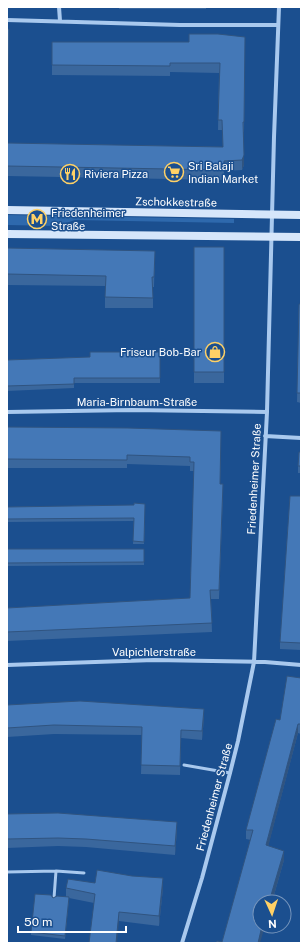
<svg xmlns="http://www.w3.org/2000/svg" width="308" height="950" font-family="'Public Sans',sans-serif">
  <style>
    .green { fill: #2e69ad }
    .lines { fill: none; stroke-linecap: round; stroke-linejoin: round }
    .lane { stroke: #a9c9ee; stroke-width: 3 }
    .street { stroke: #a9c9ee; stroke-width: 4 }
    .secondary { stroke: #d6e6fa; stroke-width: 8 }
    .wall { fill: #3a679d }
    .shaded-wall { fill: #305480 }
    .building { fill: #4478b7; stroke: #305480 }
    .labels { text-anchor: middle; stroke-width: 3; stroke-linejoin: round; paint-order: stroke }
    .poi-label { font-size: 11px; fill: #fff; stroke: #1b4f8f; text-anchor: start }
    .street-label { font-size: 11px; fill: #fff; stroke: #1b4f8f }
  </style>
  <rect width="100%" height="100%" fill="#1b4f8f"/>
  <!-- green -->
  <path class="green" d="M 7,215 L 234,219 L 234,223 L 75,220 L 57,226 L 7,225 Z"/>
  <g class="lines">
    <!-- lane -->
    <path class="lane" d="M 184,765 L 230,773
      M 56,871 L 84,873
      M 7,872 L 56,871 L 54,898"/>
    <!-- street -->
    <path class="street" d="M 59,7 L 60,21
      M 7,20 L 180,25 L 278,25
      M 7,412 L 132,410 L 267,412
      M 265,436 L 301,438
      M 7,665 L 154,660 L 265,662 L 301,665
      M 182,943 L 202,878 L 230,773 L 238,741 L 254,662 L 267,412 L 274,137 L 279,7"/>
    <!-- secondary -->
    <path class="secondary" d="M 7,210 L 301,215
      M 7,234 L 301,237"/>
  </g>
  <!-- wall -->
  <path class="wall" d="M 7,7 L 35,7 L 35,8 Z
    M 119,7 L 206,7 L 206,9 L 119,9 Z
    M 7,29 L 9,29 L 8,124 L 7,124 Z
    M 245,37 L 244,132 L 243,132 L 244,165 L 242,170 L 224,171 L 224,180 L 7,176 L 7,143 L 223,147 L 222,130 L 218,130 L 219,73 L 170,72 L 170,76 L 52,75 L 52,42 L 189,42 Z
    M 194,247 L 224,247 L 224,383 L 194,383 Z
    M 7,248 L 155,251 L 154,287 L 153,287 L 153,308 L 105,308 L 105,286 L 7,285 Z
    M 299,304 L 301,304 L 301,403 L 297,402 Z
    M 160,352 L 160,383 L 74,383 L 74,388 L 7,391 L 7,360 L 90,357 Z
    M 7,427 L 221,431 L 220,484 L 223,493 L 219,599 L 211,599 L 212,632 L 7,641 L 7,608 L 190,598 L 194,471 L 190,471 L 190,466 L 127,464 L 127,468 L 7,468 Z
    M 301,452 L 301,473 L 298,473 L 298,466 Z
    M 301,496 L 301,650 L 280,649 L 280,642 Z
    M 145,504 L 144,544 L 133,544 L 134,521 L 7,522 L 7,507 L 134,505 Z
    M 7,549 L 144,549 L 144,565 L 7,566 Z
    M 301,678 L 301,734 L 298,733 L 268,846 L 284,860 L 272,902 L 260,902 L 222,942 L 251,840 L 246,839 L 246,830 L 280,720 Z
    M 7,705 L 204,717 L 202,740 L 181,738 L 180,775 L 141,774 L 142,735 L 54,734 L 7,737 Z
    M 7,814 L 177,830 L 175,855 L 86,847 L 58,846 L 7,848 Z
    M 301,819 L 301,830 L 300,830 L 300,822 Z
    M 95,883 L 163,888 L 159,926 L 119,921 L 94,903 L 69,898 L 65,939 L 31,935 L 31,932 L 53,898 L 66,897 L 66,888 Z"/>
  <!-- shaded-wall -->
  <path class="shaded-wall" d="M 244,155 L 244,165 L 242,170 L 242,160 Z
    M 204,709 L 204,717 L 202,740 L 202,731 Z
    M 298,724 L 298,733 L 266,855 L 266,845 Z
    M 177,822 L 177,830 L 175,855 L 175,846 Z
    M 284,851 L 284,860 L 272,902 L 269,902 Z
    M 163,878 L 163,888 L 159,926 L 159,916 Z
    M 119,912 L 119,921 L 117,943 L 116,943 Z
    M 262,926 L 265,926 L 260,943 L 258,943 Z"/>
  <!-- building -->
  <path class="building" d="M 7,29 L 9,29 L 8,113 L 7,113 Z
    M 189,34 L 218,34 L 245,37 L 244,122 L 243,122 L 244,155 L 242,160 L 224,161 L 224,170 L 7,166 L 7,143 L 223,147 L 222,120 L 218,120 L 220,63 L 170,63 L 170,66 L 52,65 L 52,42 L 189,42 Z
    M 194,247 L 224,247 L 224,372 L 194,372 Z
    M 7,248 L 155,251 L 154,277 L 152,277 L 153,298 L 105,297 L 106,276 L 7,274 Z
    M 299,304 L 301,304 L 301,393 L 297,393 Z
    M 90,352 L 160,352 L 160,378 L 74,378 L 74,384 L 7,386 L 7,360 L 90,357 Z
    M 7,427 L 128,428 L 221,431 L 220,484 L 223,484 L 219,590 L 210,590 L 212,623 L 7,632 L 7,608 L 190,598 L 194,462 L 190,462 L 190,457 L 127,455 L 127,460 L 7,459 Z
    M 299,452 L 301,452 L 301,466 L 298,466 Z
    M 290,496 L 301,496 L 301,643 L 280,642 Z
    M 134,503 L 145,504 L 144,542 L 133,541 L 134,518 L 7,519 L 7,507 L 134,505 Z
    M 7,549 L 144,549 L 144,562 L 7,563 Z
    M 287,676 L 301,678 L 301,724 L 298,724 L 266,845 L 284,851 L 269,902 L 260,902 L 260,926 L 262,926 L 258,943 L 216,943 L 217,941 L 222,942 L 253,830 L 246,830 L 276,719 L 280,720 Z
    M 80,701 L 204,709 L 202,731 L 181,730 L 180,766 L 141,765 L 142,727 L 54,725 L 7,728 L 7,705 Z
    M 58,813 L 177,822 L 175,846 L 86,839 L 58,838 L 7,839 L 7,814 Z
    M 97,870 L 132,876 L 163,878 L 159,916 L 119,912 L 116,943 L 89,943 L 95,894 L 66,888 L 68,879 L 95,883 Z
    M 35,894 L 51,895 L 53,898 L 57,896 L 69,897 L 65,936 L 31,932 Z"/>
  <!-- icons -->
  <defs>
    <g id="supermarket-ring" transform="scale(1)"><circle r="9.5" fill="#1b4f8f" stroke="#ffd166" stroke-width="1.5"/><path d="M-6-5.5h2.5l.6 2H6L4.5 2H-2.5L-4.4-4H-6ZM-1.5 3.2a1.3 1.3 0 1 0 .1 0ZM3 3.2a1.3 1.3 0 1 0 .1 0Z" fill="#ffd166"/></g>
    <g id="restaurant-ring" transform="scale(1)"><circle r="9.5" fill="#1b4f8f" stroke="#ffd166" stroke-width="1.5"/><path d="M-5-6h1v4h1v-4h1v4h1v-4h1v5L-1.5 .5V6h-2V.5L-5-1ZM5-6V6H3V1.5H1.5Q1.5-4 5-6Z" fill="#ffd166"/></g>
    <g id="metro-ring" transform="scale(1)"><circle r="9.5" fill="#1b4f8f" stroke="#ffd166" stroke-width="1.5"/><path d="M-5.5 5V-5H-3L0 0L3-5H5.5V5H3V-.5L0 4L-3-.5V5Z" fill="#ffd166"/></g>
    <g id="shop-ring" transform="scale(1)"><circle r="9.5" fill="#1b4f8f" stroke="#ffd166" stroke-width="1.5"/><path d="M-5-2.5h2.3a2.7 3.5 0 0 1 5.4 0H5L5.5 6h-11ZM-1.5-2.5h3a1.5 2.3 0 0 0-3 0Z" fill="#ffd166"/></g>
  </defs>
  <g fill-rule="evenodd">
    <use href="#supermarket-ring" x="174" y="172"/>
    <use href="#restaurant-ring" x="70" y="174"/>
    <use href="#metro-ring" x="37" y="219"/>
    <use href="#shop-ring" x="215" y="352"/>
  </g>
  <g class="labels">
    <!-- poi labels -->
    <g class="poi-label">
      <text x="188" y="170">Sri Balaji<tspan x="188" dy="13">Indian Market</tspan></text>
      <text x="84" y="178">Riviera Pizza</text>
      <text x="51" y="217">Friedenheimer<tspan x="51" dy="13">Straße</tspan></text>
      <text x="201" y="356" text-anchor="end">Friseur Bob-Bar</text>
    </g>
    <!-- street labels -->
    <g class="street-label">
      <text transform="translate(176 202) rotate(1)" y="4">Zschokkestraße</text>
      <text x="137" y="406">Maria-Birnbaum-Straße</text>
      <text transform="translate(254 479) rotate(-87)" y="4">Friedenheimer Straße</text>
      <text x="154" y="656">Valpichlerstraße</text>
      <text transform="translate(214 797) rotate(-75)" y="4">Friedenheimer Straße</text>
    </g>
  </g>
  <!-- border -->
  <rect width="308" height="950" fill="none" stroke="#ffffff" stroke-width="16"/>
  <!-- north arrow -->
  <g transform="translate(272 914) rotate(177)"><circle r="19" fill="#1b4f8f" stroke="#7695bc"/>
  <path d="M0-3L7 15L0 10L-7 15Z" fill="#ffd166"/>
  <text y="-6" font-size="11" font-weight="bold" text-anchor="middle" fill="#ffffff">N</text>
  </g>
  <!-- scale -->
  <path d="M18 926v6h108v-6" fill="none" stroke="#ffffff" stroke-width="2"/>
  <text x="24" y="926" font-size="12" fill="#ffffff" stroke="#1b4f8f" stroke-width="3" paint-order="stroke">50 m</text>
</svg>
